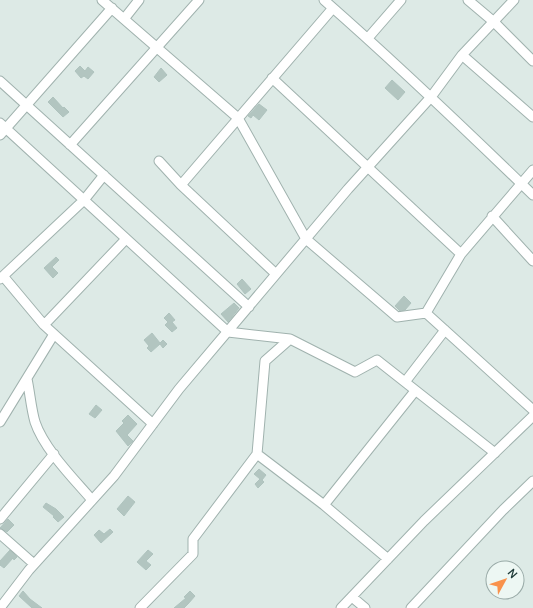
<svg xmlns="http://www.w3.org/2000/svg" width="533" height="608" font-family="Manrope,sans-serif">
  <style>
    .building { fill: #b2c5c0; stroke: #afc3be }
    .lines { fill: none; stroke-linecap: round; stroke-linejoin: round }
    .minor-casing { stroke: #a0b2ae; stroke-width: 11 }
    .minor { stroke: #fff; stroke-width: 9 }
  </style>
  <rect width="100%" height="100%" fill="#ddeae6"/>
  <!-- building -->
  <path class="building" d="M 80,66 L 85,71 L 88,67 L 94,72 L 88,79 L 84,76 L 81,78 L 75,71 Z
    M 161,68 L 167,75 L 159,82 L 154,77 Z
    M 392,80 L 405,92 L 398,100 L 385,88 Z
    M 53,97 L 63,108 L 64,107 L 69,112 L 63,117 L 48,102 Z
    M 259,104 L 267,110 L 259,120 L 253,115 L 251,118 L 248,116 Z
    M 56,257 L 59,260 L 52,267 L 58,273 L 53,278 L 44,268 Z
    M 242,279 L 251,289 L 245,294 L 237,284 Z
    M 404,296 L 411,303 L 405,310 L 400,311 L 395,306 Z
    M 234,303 L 239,308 L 228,322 L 221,314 Z
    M 169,313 L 175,320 L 172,322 L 177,328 L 172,332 L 165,325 L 168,322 L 164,318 Z
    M 152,333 L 160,343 L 163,340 L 167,344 L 163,348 L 160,344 L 151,352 L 147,348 L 149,346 L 144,340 Z
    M 96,405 L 102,410 L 95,418 L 89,414 Z
    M 128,415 L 137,424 L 127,435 L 133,441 L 128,446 L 116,431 L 124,423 L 122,421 Z
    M 259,469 L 266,475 L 262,480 L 264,482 L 258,488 L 255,484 L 260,479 L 254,474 Z
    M 128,496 L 135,502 L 124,516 L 117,509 Z
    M 46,503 L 56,509 L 64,517 L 58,522 L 53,517 L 54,516 L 43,507 Z
    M 8,519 L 14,525 L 7,532 L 0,528 Z
    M 110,529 L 113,532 L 101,543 L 94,535 L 99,530 L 104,534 Z
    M 10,550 L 17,557 L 14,560 L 13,558 L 4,568 L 0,565 L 0,561 Z
    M 148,550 L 153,554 L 146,561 L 151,565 L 146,570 L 137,562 Z
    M 23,591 L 30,599 L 42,608 L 32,608 L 19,596 Z
    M 190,591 L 195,596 L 188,604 L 184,608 L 174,608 L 186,598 L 184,597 Z"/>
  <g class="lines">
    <!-- minor casing -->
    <g class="minor-casing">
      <path id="minor" d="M 102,0 L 238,118 L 306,239 L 397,317 L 426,313 L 533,410
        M 324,0 C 396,63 465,129 533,195
        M 468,0 L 494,22 L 533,61
        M 124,19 L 139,0
        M 368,38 L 401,0
        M 462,55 L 533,117
        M 272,78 L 461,254
        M 0,81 L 249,307
        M 0,123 L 228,332 L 290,339 L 355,372 L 377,360 L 495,453
        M 0,135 L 112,8
        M 70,145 L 199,0
        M 159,161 L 181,185 L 276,274
        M 181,185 L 333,8
        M 492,216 L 533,261
        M 3,276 L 44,325 L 153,424
        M 0,279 L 84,200 L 104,175
        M 426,313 L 461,254 L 533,170
        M 44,325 L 126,239
        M 27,379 C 30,393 31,408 35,422 C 44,449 74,479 92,500
        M 405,382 L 445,330
        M 0,422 L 54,334
        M 257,454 L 324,505 L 388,559
        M 324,505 L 415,391
        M 0,519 L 54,454
        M 0,534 L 34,564
        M 352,597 L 365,608
        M 0,608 L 29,570 L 114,476 L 179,389 L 348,189 L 431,97 L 462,55 L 514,0
        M 140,608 L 193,554 L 193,539 L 257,454 L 265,361 L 290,339
        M 341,608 L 424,521 L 533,416
        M 411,608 L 503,510 L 533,481"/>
    </g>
    <!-- minor -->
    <use href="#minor" class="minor"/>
  </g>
  <!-- north arrow -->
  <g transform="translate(505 580) rotate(50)"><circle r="19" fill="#edf7f3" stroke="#9aaba8"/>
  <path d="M0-3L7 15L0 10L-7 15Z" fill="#f9924c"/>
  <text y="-6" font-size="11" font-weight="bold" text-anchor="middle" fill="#1e3a37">N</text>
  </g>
</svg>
